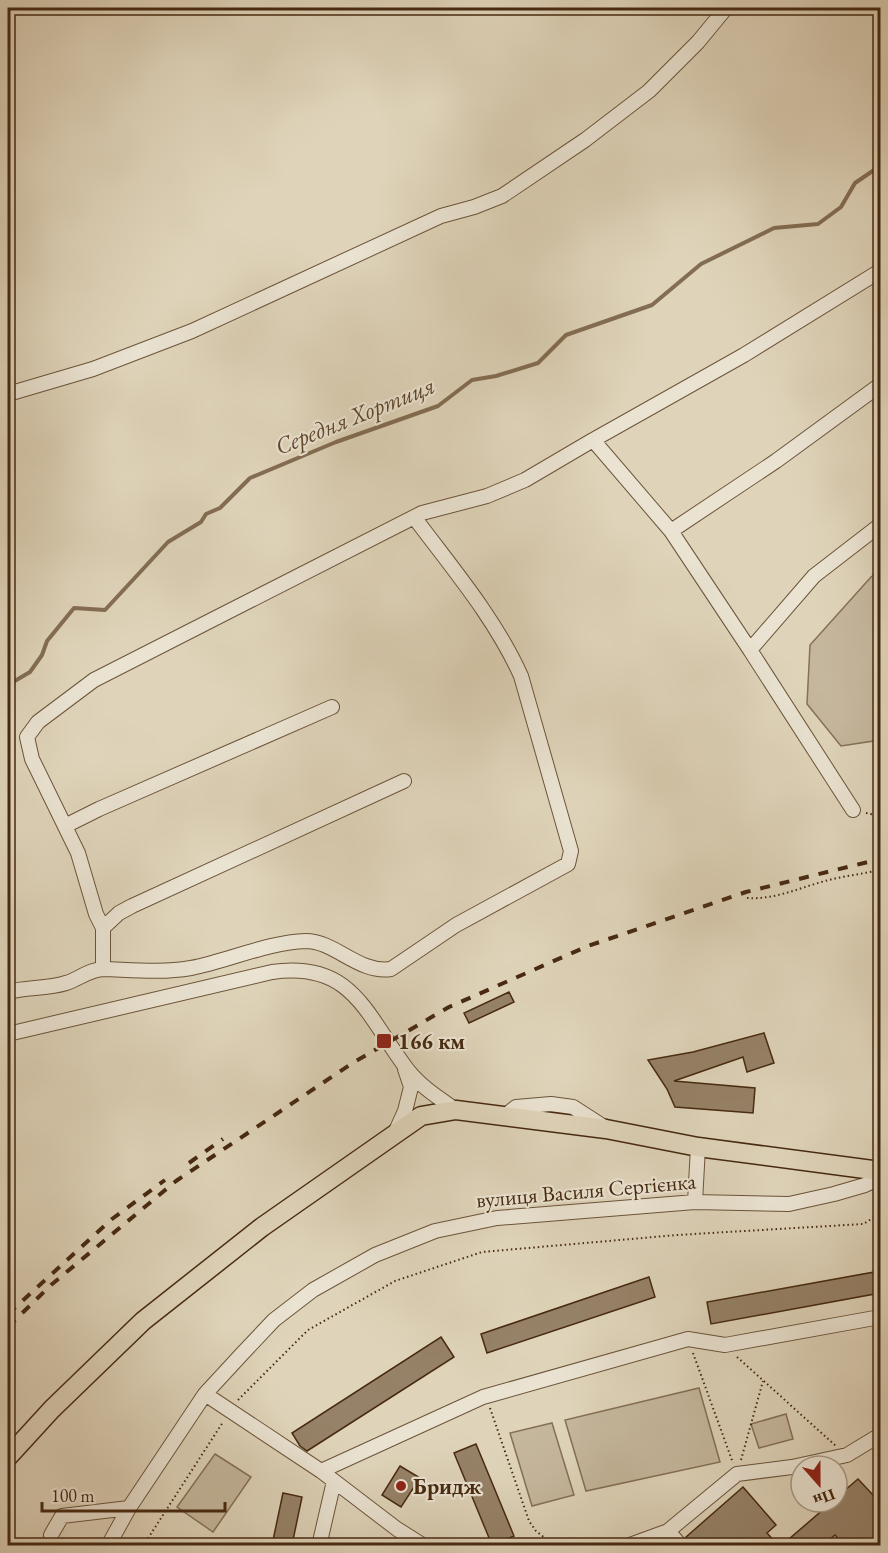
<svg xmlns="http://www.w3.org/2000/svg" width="888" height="1553" font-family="'EB Garamond',serif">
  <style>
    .green { fill: #c5b79d; stroke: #867056; stroke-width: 1.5 }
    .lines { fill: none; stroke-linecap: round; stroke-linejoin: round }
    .stream { stroke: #836d53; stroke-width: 4 }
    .building { fill: #968268; stroke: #462910; stroke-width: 1.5 }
    .minor-tunnel { stroke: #c0b298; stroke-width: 14; stroke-dasharray: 14 7; stroke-linecap: butt }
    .minor-casing { stroke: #6c543a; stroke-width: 16 }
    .major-casing { stroke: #462910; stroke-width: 21 }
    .path { stroke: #462910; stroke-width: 2; stroke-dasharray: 1.5 3; stroke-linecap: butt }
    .minor { stroke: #eae3d2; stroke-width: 14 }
    .major { stroke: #dfd4ba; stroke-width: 18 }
    .rail { stroke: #462910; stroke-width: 4; stroke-dasharray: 10 10; stroke-linecap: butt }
    .poi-dot { fill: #8f2418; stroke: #eae3d2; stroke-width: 2 }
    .labels { text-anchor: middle; stroke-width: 4.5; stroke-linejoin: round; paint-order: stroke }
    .poi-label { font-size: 22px; font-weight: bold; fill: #462910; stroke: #eae3d2; text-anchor: start }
    .street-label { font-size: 22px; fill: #462910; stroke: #eae3d2 }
    .water-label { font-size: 24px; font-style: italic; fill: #5f452c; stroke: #eae3d2 }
  </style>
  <rect width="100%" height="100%" fill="#dfd4ba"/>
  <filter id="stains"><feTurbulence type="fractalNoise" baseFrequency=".00333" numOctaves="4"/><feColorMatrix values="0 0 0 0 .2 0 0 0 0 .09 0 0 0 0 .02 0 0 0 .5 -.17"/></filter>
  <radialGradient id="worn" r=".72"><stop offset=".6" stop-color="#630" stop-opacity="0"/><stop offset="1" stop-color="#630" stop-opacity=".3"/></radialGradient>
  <!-- green -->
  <path class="green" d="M 880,570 L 880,740 L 841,746 L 807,704 L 810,645 L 871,577 Z
    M 699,1388 L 720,1462 L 586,1491 L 565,1420 Z
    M 786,1414 L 793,1439 L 759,1448 L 751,1424 Z
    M 552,1423 L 574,1495 L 532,1506 L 510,1433 Z
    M 215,1454 L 251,1477 L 213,1532 L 177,1507 Z"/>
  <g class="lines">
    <!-- stream -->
    <path class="stream" d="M 8,685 L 30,672 L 42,655 L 47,641 L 74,608 L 105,610 L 168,542 L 201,522 L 206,514 L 220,508 L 250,478 L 336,442 L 438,406 L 472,380 L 496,376 L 538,363 L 566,335 L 652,305 L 701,264 L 774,228 L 818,224 L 841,207 L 855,183 L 880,166"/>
  </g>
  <!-- building -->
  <path class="building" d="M 509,992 L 514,1002 L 469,1023 L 464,1013 Z
    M 764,1033 L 774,1063 L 747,1072 L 743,1057 L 674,1081 L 755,1088 L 753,1113 L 675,1107 L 667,1089 L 648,1060 L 693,1052 Z
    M 880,1271 L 880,1293 L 711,1324 L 707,1302 Z
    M 649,1277 L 655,1297 L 487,1353 L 481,1334 Z
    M 441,1337 L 454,1357 L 307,1451 L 300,1446 L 292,1433 Z
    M 476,1444 L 514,1536 L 492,1545 L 454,1453 Z
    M 400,1466 L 420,1478 L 401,1507 L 382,1495 Z
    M 858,1479 L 873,1495 L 880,1488 L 880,1545 L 844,1545 L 835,1535 L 823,1545 L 782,1545 L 832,1502 L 837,1502 L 837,1497 Z
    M 743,1487 L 776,1525 L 767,1533 L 778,1545 L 692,1545 L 686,1537 Z
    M 283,1493 L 302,1497 L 292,1545 L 272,1545 Z"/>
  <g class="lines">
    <!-- minor-tunnel -->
    <path class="minor-tunnel" d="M 45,1546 L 51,1535"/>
    <!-- minor casing -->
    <g class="minor-casing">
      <path id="minor" d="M 8,394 L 93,369 L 192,331 L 441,216 L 474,207 L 502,196 L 585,140 L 649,91 L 698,42 L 726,8
        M 593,440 L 744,355 L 880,271
        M 671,531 L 776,461 L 880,385
        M 750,650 L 853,810
        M 65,826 L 99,809 L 332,707
        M 103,928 L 119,913 L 132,906 L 404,781
        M 103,969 L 103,928 L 96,914 L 78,853 L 32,759 L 27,737 L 38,722 L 94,680 L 422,513 L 487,496 L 525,480 L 593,440 L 671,531 L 750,650 L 814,576 L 880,525
        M 8,992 C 27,987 47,989 66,983 C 79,979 90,969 104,969 C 133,970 162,973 191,968 C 228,961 268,942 306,941 C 335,941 359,974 391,969 L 456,925 L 568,864 L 571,851 L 521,676 C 495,618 452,568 414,517
        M 8,1034 L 272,972 C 351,961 365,1012 404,1065 C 417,1084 437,1097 456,1110
        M 505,1116 L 516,1107 L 551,1104 L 573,1107 L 604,1127
        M 395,1133 L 405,1111 L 411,1087 L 405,1069
        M 695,1202 L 698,1147
        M 205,1394 L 321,1471 L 397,1529 L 424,1546
        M 321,1471 L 483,1397 L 688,1339 L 725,1345 L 880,1317
        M 668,1531 L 681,1546
        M 51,1535 L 62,1516 L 129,1508
        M 108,1546 L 129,1508 L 205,1394 L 241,1355 L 274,1320 L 313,1290 L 375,1255 L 435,1231 L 497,1218 L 695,1202 L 789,1204 L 834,1194 L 865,1185 L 880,1178
        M 319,1546 L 334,1481
        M 627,1546 L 668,1531 L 737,1474 L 792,1467 L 847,1455 L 880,1435"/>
    </g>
    <!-- major casing -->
    <g class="major-casing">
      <path id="major" d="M 8,1457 L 52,1409 L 143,1321 L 262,1227 L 421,1116 L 456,1110 L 606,1129 L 698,1147 L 880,1171"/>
    </g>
    <!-- path -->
    <path class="path" d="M 866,813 L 880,816
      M 747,898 C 774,900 799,888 825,881 C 843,876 862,874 880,870
      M 693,1353 L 733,1463
      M 737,1357 L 836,1446
      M 238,1400 L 308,1330 L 395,1281 L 482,1252 L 677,1235 L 863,1224 L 880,1214
      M 490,1408 L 529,1521 L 536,1531 L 555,1546
      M 741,1460 L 763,1381
      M 143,1546 L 223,1422"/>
    <!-- minor -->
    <use href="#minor" class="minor"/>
    <!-- major -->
    <use href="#major" class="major"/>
    <!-- rail -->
    <path class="rail" d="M 189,1163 L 223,1139
      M 8,1314 L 112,1219 L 165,1180
      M 8,1327 L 51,1285 L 176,1181 L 351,1064 L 449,1007 L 588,946 L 746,892 L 880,859"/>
  </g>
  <!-- markers -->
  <g class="poi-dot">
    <rect x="376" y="1033" width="16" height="16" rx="3"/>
    <circle cx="401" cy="1486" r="6"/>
  </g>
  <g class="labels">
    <!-- poi labels -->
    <g class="poi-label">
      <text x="398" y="1049">166 км</text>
      <text x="413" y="1494">Бридж</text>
    </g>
    <!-- street labels -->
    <g class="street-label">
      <text transform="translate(586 1190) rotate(-5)" y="8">вулиця Василя Сергієнка</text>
    </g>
    <!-- water labels -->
    <g class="water-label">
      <text transform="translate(355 416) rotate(-22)" y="8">Середня Хортиця</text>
    </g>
  </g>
  <!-- margin -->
  <rect width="888" height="1553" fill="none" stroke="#dfd4ba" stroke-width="30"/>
  <rect x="9" y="9" width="870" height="1535" fill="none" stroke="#462910" stroke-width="3"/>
  <rect x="15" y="15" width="858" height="1523" fill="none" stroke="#462910" stroke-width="1.5"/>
  <!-- north arrow -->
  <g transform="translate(819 1484) rotate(159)"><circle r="28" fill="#eae3d2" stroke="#a89984" stroke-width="1.5"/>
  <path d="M0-4.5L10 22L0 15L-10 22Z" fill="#8f2418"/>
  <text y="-9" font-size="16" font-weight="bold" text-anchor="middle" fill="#462910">Пн</text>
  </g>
  <!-- scale -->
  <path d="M42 1502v9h183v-9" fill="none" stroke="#462910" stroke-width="3"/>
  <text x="51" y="1502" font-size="18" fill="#462910" stroke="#eae3d2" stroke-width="4.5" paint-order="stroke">100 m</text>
  <rect width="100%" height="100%" filter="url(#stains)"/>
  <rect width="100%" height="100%" fill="url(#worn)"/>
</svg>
